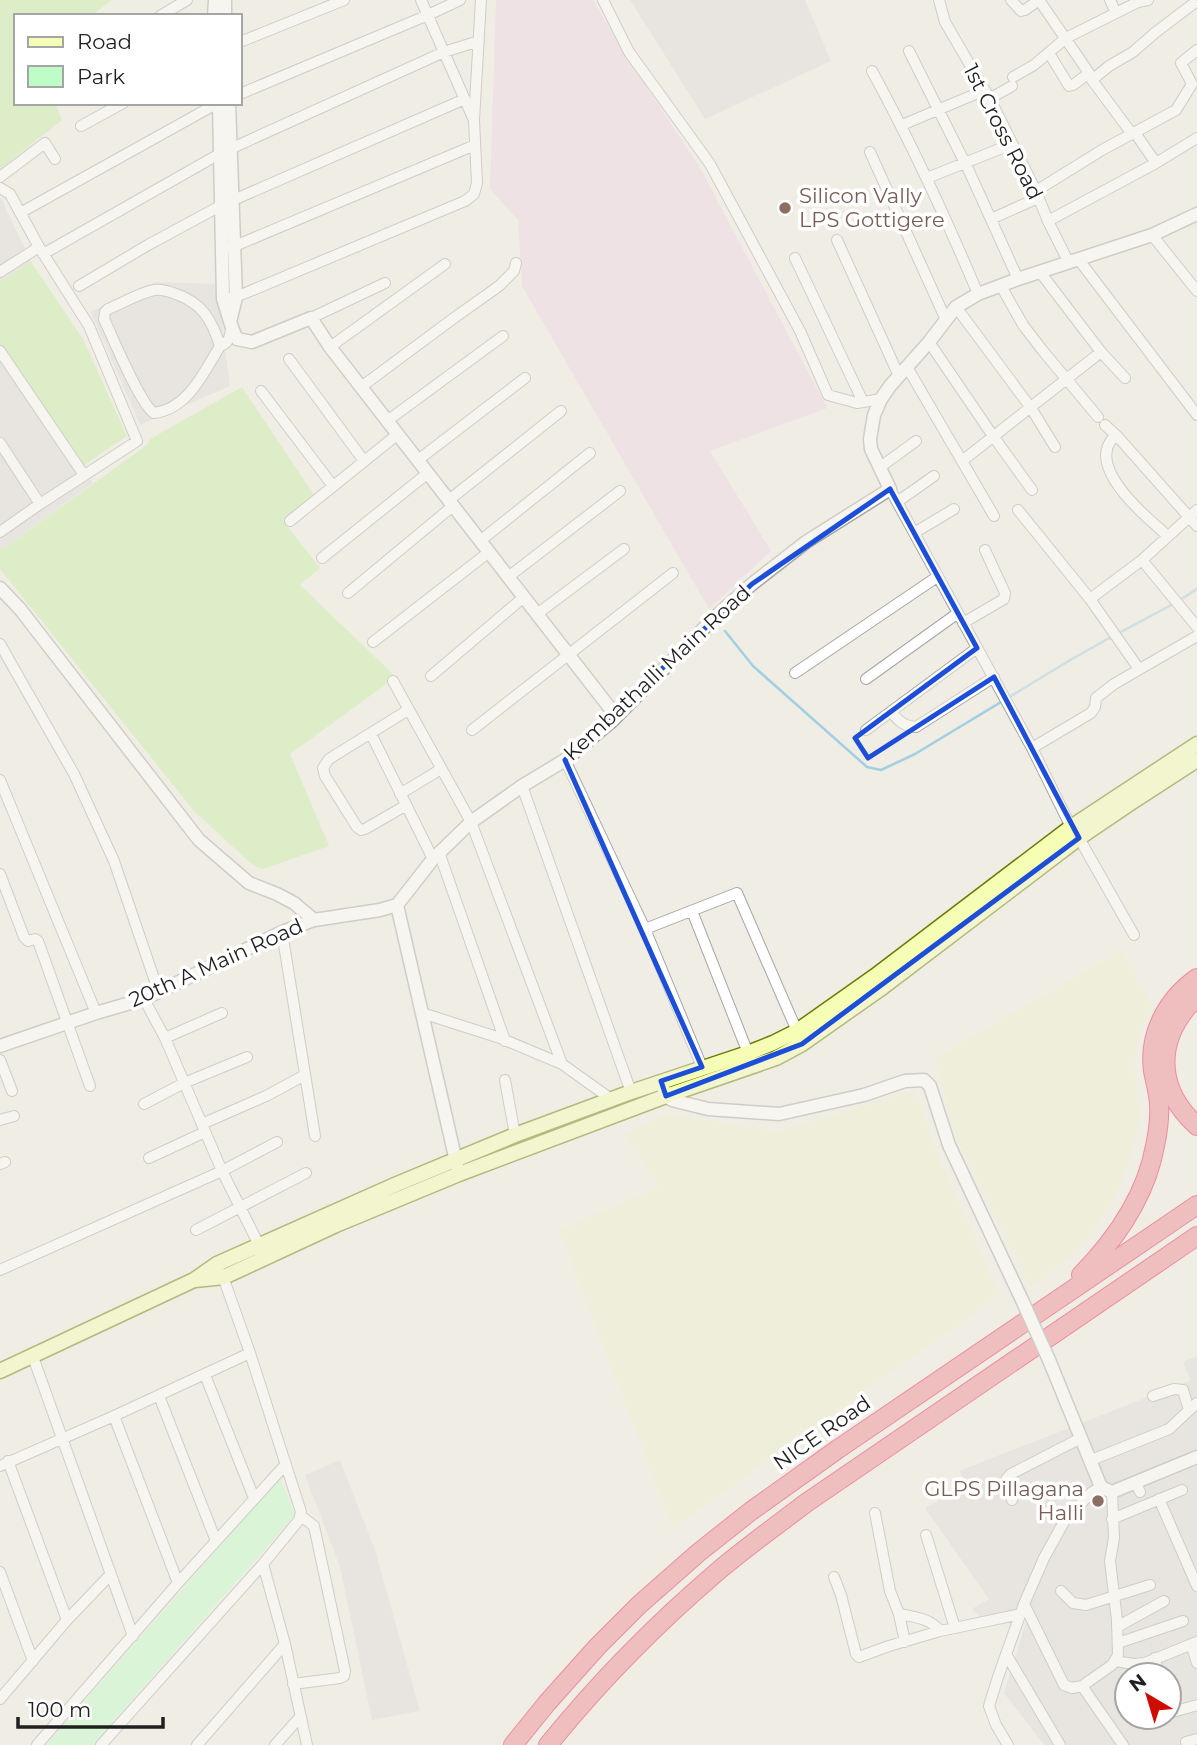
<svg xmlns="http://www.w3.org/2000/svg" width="1197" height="1745" font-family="Montserrat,sans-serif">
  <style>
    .residential { fill: #dddcdc; fill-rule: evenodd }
    .industrial { fill: #ead6e5 }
    .farmland { fill: #ecf0ce }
    .grass { fill: #c5eea7 }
    .park { fill: #bffdc8 }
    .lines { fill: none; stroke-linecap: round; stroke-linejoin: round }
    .stream { stroke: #a2cfe1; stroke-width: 2.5 }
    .minor-casing { stroke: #a6a6a6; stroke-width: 12 }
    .tertiary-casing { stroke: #a6a6a6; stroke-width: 15 }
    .secondary-casing { stroke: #677c00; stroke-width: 17 }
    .motorway-casing { stroke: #e81852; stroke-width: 20 }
    .minor { stroke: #fff; stroke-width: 10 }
    .tertiary { stroke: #fff; stroke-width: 12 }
    .secondary { stroke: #f6feb5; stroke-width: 14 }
    .motorway { stroke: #ed8793; stroke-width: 18 }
    .tertiary-bridge-casing { stroke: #a6a6a6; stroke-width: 15; stroke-linecap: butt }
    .tertiary-bridge { stroke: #fff; stroke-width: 12 }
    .marked { fill: none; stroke: #1d4ed8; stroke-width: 5; stroke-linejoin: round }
    .education-dot { fill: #8d6e63; stroke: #fff; stroke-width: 2.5 }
    .labels { text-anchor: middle; stroke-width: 7; stroke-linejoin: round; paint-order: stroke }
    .street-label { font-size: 21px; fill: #1f1f1f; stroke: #fff }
    .education-label { font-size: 21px; fill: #785e54; stroke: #fff; text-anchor: start }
  </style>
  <rect width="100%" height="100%" fill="#f0ede4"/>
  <!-- residential -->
  <path class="residential" d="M 630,0 L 805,0 L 831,61 L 705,119 Z
    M 0,196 L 31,262 L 0,282 Z
    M 155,282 L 217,284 L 230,386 L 140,425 L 91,312 Z
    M 0,342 L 93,483 L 0,551 Z
    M 1197,1356 L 1197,1745 L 1044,1745 L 1004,1693 L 1028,1616 L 988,1625 L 972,1609 L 989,1599 L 925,1508 L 967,1485 L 959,1471 L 1191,1380 L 1183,1362 ZM 1127,1675 L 1169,1675 L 1169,1717 L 1127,1717 Z
    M 340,1460 L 375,1550 L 420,1711 L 372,1720 L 340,1567 L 305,1475 Z"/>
  <!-- industrial -->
  <path class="industrial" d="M 496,0 L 593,0 L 624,53 L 699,166 L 827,408 L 710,451 L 771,551 L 709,609 L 522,286 L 518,220 L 490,189 Z"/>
  <!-- farmland -->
  <path class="farmland" d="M 1122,950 L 1153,1008 L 1142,1027 L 1136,1047 L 1134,1071 L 1139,1111 L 1138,1126 L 1132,1156 L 1115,1198 L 1098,1225 L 1075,1253 L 1046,1277 L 1031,1287 L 957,1138 L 935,1058 Z
    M 915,1091 L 939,1158 L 1000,1295 L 673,1528 L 559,1230 L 659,1187 L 624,1134 L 666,1114 L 778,1131 Z"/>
  <!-- grass -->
  <path class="grass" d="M 0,0 L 112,0 L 91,16 L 16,16 L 16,103 L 55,103 L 62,120 L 0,169 Z
    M 31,262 L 83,339 L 127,436 L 83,466 L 0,342 L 0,282 Z
    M 242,387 L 314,495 L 283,521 L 320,568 L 300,585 L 396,677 L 290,754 L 329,846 L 263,869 L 257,867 L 248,861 L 194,811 L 0,569 L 0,551 L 147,445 L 150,439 Z"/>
  <!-- park -->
  <path class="park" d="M 280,1478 L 295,1515 L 92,1745 L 46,1745 Z"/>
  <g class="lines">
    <!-- stream -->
    <path class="stream" d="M 1180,600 L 1197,589
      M 725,631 L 753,666 L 867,767 L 881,770 L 915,754 L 1072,659 L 1113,636
      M 1119,633 L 1175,603"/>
    <!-- minor casing -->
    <g class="minor-casing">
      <path id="minor" d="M 421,0 L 473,118
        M 603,0 L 629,52 L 710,164 L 800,331 L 828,395 L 857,403 L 881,399
        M 939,0 L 945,22 L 991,101 L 1035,189 L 1048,221 L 1069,263
        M 1011,0 L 1021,11 L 1025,10 L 1039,0
        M 1039,0 L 1089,73 L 1092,80 L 1109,66 L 1133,52 L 1156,32 L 1193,4
        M 1110,0 L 1116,13
        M 160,16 L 187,0
        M 240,42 L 344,0
        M 909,51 L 969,171 L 1018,279
        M 1049,53 L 1069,86 L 1073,85 L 1089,73
        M 872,71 C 912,144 946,218 978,294
        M 1013,77 L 1034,65 L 1066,38 L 1138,2 L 1148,0
        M 1092,80 L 1132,134
        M 240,94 L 428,15 L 460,0
        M 989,99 L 1012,86
        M 902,125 L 985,90
        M 81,126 L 123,103
        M 1135,133 L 1156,163
        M 870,152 L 946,320
        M 0,177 L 45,143 L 55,159
        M 927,178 L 1012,144
        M 0,188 L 10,194 L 39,247 L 89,326 L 137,441 L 40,504 L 0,532
        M 1036,191 L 1102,150 L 1176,110 L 1192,84 L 1181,63 L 1197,50
        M 20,213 L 218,103
        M 991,219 L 1038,198
        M 1048,221 L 1156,163 L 1197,138
        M 1152,235 L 1197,291
        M 837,240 L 899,376
        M 230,248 L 475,145
        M 43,254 L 221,153 L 444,52 L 479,41
        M 795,258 L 863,402
        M 1079,260 L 1197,415
        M 0,272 L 39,247
        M 1040,272 L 1101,352 L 1125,378
        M 79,286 L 148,245 L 222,205 L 465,99
        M 1001,286 L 1023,325 L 1043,351 L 1098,417
        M 230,298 L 236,297 L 465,201 L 474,194 L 477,183 L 474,120 L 481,0
        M 956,307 L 1031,408 L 1055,447
        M 311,318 L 385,283
        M 929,342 L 993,436 L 1032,490
        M 220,346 C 212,320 202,303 176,294 C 168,291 162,289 154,290 C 139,293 123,303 108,309 L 105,312 L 104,319 C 113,338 140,404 154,413 C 188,409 204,372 220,346 C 229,343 230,337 231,328
        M 330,347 L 445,264
        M 0,351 L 84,475
        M 289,359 L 364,461
        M 907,367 L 994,516
        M 361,387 L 454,318 L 499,286 L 514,271 L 516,263
        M 261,391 L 333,486
        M 387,421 L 503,336
        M 1105,425 L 1118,437
        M 0,443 L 40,504
        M 418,460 L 525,378
        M 962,461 L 1101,352
        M 879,468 L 916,441
        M 890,489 L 1032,748 L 1091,713 L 1095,707 L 1096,698 L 1114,684 L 1197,636
        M 449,500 L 561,411
        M 897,502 L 934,476
        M 1018,510 L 1090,599
        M 290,521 L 398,434
        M 914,533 L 954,509
        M 1168,536 C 1147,518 1086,468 1113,438 L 1118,437 L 1197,526
        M 480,541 L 590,453
        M 322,558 L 428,473
        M 1142,560 L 1197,627
        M 508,577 L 620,491
        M 348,593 L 453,506
        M 537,614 L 624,549
        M 963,623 L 1004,599 L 1005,593 L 985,550
        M 373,642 L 489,552
        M 0,644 L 74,774 L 114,861 L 159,993
        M 1139,669 L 1090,599 L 1142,560 L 1197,510
        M 795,673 L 937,577
        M 431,676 L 524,597
        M 866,679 L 958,613
        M 393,681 L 471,822 L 562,1064
        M 891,712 C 899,721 903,726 916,727 L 994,677
        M 472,730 L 673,573
        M 866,730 L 977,648
        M 371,734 L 433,859
        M 1032,748 L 1071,827 L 1079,838 L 1134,935
        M 565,760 L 645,929 L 702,1067
        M 0,780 L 96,1013
        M 522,786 L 631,1092
        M 400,794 L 441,769
        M 405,806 L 365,829 L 361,830 L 357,827 L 325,776 L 323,768 L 329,759 L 408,710
        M 439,852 L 505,1041
        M 0,874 L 24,937 L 28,941 L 35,939 L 38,941 L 90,1086
        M 692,911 L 748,1053
        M 645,929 L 737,893 L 797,1031
        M 282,932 L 315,1136
        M 144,999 L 165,1038 L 222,1171 L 259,1245
        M 422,1013 L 500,1038 L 562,1064 L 611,1099
        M 165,1038 L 222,1013
        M 0,1060 L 12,1091
        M 505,1080 L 515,1135
        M 144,1104 L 184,1083 L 247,1057
        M 0,1120 L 14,1116
        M 202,1124 L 266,1096 L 305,1075
        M 149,1158 L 205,1132
        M 0,1164 L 5,1162
        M 196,1230 L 306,1173
        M 0,1270 L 222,1171 L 277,1142
        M 33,1357 L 133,1636
        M 205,1375 L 254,1498
        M 159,1396 L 216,1541
        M 1153,1396 L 1174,1389 L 1183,1390 L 1189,1410
        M 114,1416 L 178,1583
        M 8,1461 L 67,1620
        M 1089,1461 L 1169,1429 L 1197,1403
        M 0,1466 L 114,1416 L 250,1353
        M 1135,1482 L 1140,1492
        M 1159,1499 L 1197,1586
        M 1012,1500 L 1007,1478 L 1011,1474 L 1081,1438
        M 875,1513 L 890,1591 L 899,1614 L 905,1642
        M 1112,1519 L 1182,1490
        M 926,1535 L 955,1628
        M 263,1564 L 285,1644 L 307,1745
        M 0,1572 L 33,1661
        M 834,1577 L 841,1595 L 856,1654 L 859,1657 L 889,1646 L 940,1631 L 1021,1614
        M 1061,1591 L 1073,1603 L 1086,1605 L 1150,1585
        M 1024,1604 L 1064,1685 L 1072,1688 L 1082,1686 L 1112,1665 L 1118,1655 L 1117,1620 L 1110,1561 L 1114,1538 L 1112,1492
        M 899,1614 C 914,1617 930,1618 940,1631
        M 1117,1627 L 1164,1601
        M 1118,1643 L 1183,1621
        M 1191,1644 L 1197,1663
        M 1006,1654 L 1060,1745
        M 1155,1658 L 1157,1669 L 1156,1675
        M 1115,1661 L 1134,1664 L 1145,1663 L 1197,1642
        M 293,1684 L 340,1678 L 344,1676 L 345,1671 L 314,1526 L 301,1516
        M 1082,1686 L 1123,1745
        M 0,1699 L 67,1620 L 111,1574
        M 1169,1713 L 1197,1705
        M 1186,1742 L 1197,1739
        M 37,1745 L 178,1583 L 286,1464
        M 101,1745 L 263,1564 L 299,1520 L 301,1512 L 250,1353 L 222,1274
        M 197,1745 L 285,1644
        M 275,1745 L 300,1717
        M 1008,1745 L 996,1725 L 989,1706 L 998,1677 L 1024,1604 L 1044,1558 L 1065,1520 L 1092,1492 L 1101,1487"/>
    </g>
    <!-- tertiary casing -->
    <g class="tertiary-casing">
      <path id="tertiary" d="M 225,0 L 225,16
        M 214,16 L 215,0
        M 219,103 L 223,299 C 228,313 230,326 237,339 L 252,342 L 311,318 L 330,347 L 616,716
        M 229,103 L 236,297 L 231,318
        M 0,588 L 20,609 L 199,840 L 249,883 L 277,894 L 294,903 L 314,920
        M 397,905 L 459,1174
        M 0,1046 L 96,1013 L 144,999 L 282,932 L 314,920 L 380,910 L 397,905 L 433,859 L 471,822 L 522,786 L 565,760 L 612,721 L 716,616 L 752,584 L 806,542 L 890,489 L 871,449 L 870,439 L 874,415 L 881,399 L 890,386 L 929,342 L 956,307 L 978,294 L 1018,279 L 1152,235 L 1197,214
        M 664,1090 L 666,1096 L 672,1100 L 708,1109 L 779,1114 L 864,1095 L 905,1081 L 924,1080 L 930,1086 L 949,1145 L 1022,1300
        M 1049,1360 L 1101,1487 L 1112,1492 L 1197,1457"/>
    </g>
    <!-- secondary casing -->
    <g class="secondary-casing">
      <path id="secondary" d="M 195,1280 L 224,1277 L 336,1225 L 459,1174 L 666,1096 L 776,1058 L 802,1044 L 883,987 L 1079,838 L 1135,800 L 1197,760
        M 0,1371 L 194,1280 L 217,1264 L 397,1184 L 515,1135 L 631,1092 L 748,1053 L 773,1043 L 797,1031 L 875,976 L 1071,827 L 1197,744"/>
    </g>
    <!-- motorway casing -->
    <g class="motorway-casing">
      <path id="motorway" d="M 1197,997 C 1156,1036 1154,1087 1197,1126
        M 1081,1275 C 1116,1239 1146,1196 1155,1146 C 1158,1132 1160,1117 1159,1103 C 1158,1092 1155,1081 1153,1071 C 1148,1034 1167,999 1197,978
        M 513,1745 L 547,1703 L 597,1647 L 639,1605 L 698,1553 L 751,1511 L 838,1449 L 1197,1205
        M 548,1745 C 599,1682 655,1625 717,1572 C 745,1548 776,1526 806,1503 L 1197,1236"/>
    </g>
    <!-- minor -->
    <use href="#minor" class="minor"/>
    <!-- tertiary -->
    <use href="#tertiary" class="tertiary"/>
    <!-- secondary -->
    <use href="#secondary" class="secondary"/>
    <!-- motorway -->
    <use href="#motorway" class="motorway"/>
    <!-- tertiary-bridge casing -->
    <g class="tertiary-bridge-casing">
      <path id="tertiary-bridge" d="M 1022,1300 L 1049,1360"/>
    </g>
    <!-- tertiary-bridge -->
    <use href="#tertiary-bridge" class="tertiary-bridge"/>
  </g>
  <!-- marked area -->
  <path d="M0 0H1197V1745H0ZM 890,489 L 977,648 L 855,738 L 868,758 L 994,677 L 1079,838 L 802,1044 L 666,1096 L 661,1081 L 702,1067 L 565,760 L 752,584 Z" fill="#f0ede4" fill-opacity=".55" fill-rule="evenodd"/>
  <path class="marked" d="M 890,489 L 977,648 L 855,738 L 868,758 L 994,677 L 1079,838 L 802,1044 L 666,1096 L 661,1081 L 702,1067 L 565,760 L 752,584 Z"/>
  <!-- markers -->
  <g class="education-dot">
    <circle cx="785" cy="208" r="7"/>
    <circle cx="1098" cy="1501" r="7"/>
  </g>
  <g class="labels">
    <!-- street labels -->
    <g class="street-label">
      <text transform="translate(1003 132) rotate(63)" y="7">1st Cross Road</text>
      <text transform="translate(657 673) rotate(-43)" y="7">Kembathalli Main Road</text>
      <text transform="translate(216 963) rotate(-24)" y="7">20th A Main Road</text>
      <text transform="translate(822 1433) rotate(-35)" y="7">NICE Road</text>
    </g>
    <!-- education labels -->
    <g class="education-label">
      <text x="799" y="203">Silicon Vally<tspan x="799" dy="24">LPS Gottigere</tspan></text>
      <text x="1084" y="1496" text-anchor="end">GLPS Pillagana<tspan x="1084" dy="24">Halli</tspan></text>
    </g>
  </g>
  <!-- legend -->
  <rect x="14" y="14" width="228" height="91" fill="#ffffff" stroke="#a5a5a5" stroke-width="2"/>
  <rect x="28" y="37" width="35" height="10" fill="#f6feb5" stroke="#a5a5a5" stroke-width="2"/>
  <text x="77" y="49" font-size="21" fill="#1f1f1f">Road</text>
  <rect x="28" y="66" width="35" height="21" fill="#bffdc8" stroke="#a5a5a5" stroke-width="2"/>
  <text x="77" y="84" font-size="21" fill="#1f1f1f">Park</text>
  <!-- north arrow -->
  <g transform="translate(1148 1696) rotate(322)"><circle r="33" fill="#ffffff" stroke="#a5a5a5" stroke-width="2"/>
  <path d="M0-5L12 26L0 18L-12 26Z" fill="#ce0d00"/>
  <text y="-10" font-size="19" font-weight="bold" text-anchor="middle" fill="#1f1f1f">N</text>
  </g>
  <!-- scale -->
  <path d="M18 1717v10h145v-10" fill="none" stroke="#1f1f1f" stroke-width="3.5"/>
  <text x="28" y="1717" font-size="21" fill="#1f1f1f" stroke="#ffffff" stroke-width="5" paint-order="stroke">100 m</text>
</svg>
